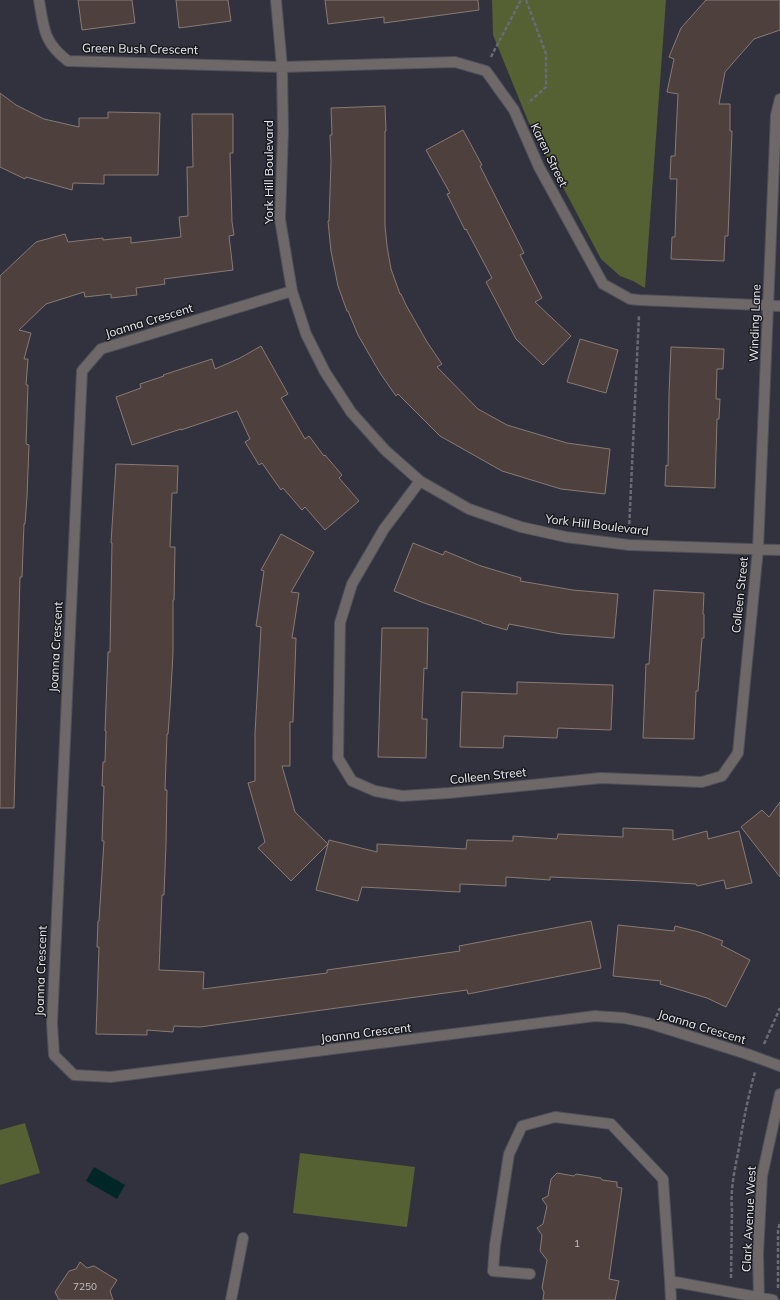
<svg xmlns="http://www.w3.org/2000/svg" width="780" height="1300" font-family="Mulish,sans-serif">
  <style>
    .green { fill: #556033 }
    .water { fill: #012627 }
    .building { fill: #4e413d; stroke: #887a75 }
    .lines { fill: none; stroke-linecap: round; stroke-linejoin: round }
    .minor-casing { stroke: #4f505a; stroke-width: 12 }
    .path { stroke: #696a74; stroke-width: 2.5; stroke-dasharray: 4 2; stroke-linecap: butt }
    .minor { stroke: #6e6868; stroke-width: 10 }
    .labels { text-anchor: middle; stroke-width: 3; stroke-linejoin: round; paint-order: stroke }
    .number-label { font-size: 10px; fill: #c4c0c6 }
    .street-label { font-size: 12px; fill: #ebebf3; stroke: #1a1a1f }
  </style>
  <rect width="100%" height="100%" fill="#31323d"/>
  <!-- green -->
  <path class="green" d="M 492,0 L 666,0 L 645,288 L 633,281 L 620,276 L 601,259 L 528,121 L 493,35 Z
    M 25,1123 L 40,1173 L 0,1185 L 0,1130 Z
    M 300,1153 L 415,1167 L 407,1227 L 293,1213 Z"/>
  <!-- water -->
  <path class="water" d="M 94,1167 L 125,1185 L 117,1199 L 86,1181 Z"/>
  <!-- building -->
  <path class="building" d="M 78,0 L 132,0 L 135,23 L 82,30 Z
    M 176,0 L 228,0 L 231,21 L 179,28 Z
    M 325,0 L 478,0 L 479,10 L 384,23 L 384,17 L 328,24 Z
    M 706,0 L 780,0 L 780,30 L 754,39 L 725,72 L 719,104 L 730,104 L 730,131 L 732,131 L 728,236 L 725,236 L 724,261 L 671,259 L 672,237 L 675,237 L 677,179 L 670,179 L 671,156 L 675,156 L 678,94 L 667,92 L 674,59 L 669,57 L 681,28 Z
    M 0,93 L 16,105 L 44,119 L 79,127 L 79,118 L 108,118 L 108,112 L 160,113 L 158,175 L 104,175 L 104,184 L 73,183 L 72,190 L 26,177 L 25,179 L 0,167 Z
    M 385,106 L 386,131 L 385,131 L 385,226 L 387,246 L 391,269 L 400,294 L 401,294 L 406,305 L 427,342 L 442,364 L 437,367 L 478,409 L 507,425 L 567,443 L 610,449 L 605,494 L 561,489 L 502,471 L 440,436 L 398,394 L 396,396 L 380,373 L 358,335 L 348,311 L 347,311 L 338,286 L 331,251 L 328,221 L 329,221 L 331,162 L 330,135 L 332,135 L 331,108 Z
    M 192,114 L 233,114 L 233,153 L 230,153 L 232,222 L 234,235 L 229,236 L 233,270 L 164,279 L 165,284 L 136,288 L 137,295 L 111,298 L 111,294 L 85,297 L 84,292 L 46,304 L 19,330 L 31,333 L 24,359 L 28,359 L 26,385 L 28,385 L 26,444 L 29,445 L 27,497 L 25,524 L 24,524 L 22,577 L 20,577 L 14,808 L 0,808 L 0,276 L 36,242 L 65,234 L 68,242 L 103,238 L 103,240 L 131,237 L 131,243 L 181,237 L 179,217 L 188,216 L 187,167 L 193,167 Z
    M 463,130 L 482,165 L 480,166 L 524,253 L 520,255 L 542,298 L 535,302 L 571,336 L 543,365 L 516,339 L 486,282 L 492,278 L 466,229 L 465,230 L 447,194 L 450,193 L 426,150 Z
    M 580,339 L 618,350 L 606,393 L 567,382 Z
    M 261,346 L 288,394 L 281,398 L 305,439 L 309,436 L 324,456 L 325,455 L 342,475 L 339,478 L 359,501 L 325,530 L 305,507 L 302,510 L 283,488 L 281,490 L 262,463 L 259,465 L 245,442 L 250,439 L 237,411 L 181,430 L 181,429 L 132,445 L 116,397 L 141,388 L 140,384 L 164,376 L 163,375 L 212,359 L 215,369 L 240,358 Z
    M 671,347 L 724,349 L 723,369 L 717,369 L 716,399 L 720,399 L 719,419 L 717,419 L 715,488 L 665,486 L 666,465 L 668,466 L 669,394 Z
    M 116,464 L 178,466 L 177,493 L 172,493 L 170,547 L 175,547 L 174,600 L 173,600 L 173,653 L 170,707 L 168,734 L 167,734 L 165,790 L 167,790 L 166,844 L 164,895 L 162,895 L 159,970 L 204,972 L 203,989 L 327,973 L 327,970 L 460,951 L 459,946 L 591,921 L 601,968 L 468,994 L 467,990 L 200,1027 L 174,1026 L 173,1032 L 147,1030 L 147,1035 L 96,1034 L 99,947 L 97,947 L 98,921 L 99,921 L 104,841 L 102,841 L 104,786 L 102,786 L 103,762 L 105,762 L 106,731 L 105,731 L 108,652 L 110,652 L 112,543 L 111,543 Z
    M 281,534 L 314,552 L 291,592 L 299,593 L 292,638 L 296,638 L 293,722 L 290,722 L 290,766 L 282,766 L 295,812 L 328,844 L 291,881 L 258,848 L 265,842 L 248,783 L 255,781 L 255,733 L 261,627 L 256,626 L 264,571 L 261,570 Z
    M 413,543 L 443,555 L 445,551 L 481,566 L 521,578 L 520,581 L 573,590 L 618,594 L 614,638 L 561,634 L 509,624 L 507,630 L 482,623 L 482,622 L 424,603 L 394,591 Z
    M 654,590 L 704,593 L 703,614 L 704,614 L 704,638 L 702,638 L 698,691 L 696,691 L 694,739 L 643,738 L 646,664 L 649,664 Z
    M 382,628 L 428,628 L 427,669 L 424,668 L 422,719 L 427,719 L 426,758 L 378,757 Z
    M 517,682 L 613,685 L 611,730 L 558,728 L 557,738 L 504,736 L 503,748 L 460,747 L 462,692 L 517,694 Z
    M 780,802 L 780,877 L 741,827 L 762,810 L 769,817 Z
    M 623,828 L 673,830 L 673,840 L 707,831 L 708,839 L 739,831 L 752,883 L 726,889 L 724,880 L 697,886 L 696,884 L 645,881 L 550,877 L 550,880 L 506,877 L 506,886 L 460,884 L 460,892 L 362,887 L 358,901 L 316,890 L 329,840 L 377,852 L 377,844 L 466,849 L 467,840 L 513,841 L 513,836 L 557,839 L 558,834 L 623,837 Z
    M 618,925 L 674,931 L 675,926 L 699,932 L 723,941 L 721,945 L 750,960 L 726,1007 L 707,998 L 660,984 L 661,981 L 613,976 Z
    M 557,1173 L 574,1176 L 576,1174 L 601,1178 L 602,1180 L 617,1182 L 617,1187 L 622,1188 L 609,1279 L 619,1281 L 615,1300 L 543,1300 L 544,1292 L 542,1288 L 547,1260 L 540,1251 L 542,1235 L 537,1228 L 543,1224 L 547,1206 L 542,1199 L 548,1196 L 551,1179 Z
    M 80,1262 L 87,1268 L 94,1266 L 117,1280 L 110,1291 L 113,1300 L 59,1300 L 55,1292 L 69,1271 L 76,1269 Z"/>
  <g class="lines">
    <!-- minor casing -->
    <g class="minor-casing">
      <path id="minor" d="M 39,0 C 44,28 43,42 68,61 L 282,67 L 455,62 L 486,71 L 514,110 L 539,167 L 603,284 L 630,299 L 639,300 L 780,306
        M 276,0 L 282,67 L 283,131 L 280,219 L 292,291 L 306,334 L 325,372 L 351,412 L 385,450 L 420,481 L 469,509 L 521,527 L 566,537 L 629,545 L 780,550
        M 292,291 L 101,349 L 82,371 L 52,1023 L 54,1055 L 74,1075 L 111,1077 L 595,1016 L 624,1018 L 648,1023 L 747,1054 L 780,1066
        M 420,481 L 384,529 L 352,584 L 340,623 L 338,758 L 352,781 L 375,791 L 402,796 L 449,793 L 601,778 L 702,782 L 722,776 L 738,753 L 758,549 L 776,115 L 780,99
        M 530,1274 L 493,1271 L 495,1245 L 509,1154 L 522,1126 L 555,1117 L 611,1124 L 663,1179 L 670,1281 L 671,1300
        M 670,1281 L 773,1300
        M 231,1300 L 243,1238
        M 759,1300 L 758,1254 L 762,1176 L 780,1094"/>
    </g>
    <!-- path -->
    <path class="path" d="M 526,0 L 546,54 L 546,87 L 528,103
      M 491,57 L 495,49 L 521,0
      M 629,530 L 639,315
      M 764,1044 L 780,1008
      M 731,1278 L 732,1210 C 730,1190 735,1168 739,1148 C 743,1122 748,1097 755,1072
      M 778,1288 L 778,1230 L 780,1222"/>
    <!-- minor -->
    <use href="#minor" class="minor"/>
  </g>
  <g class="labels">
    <!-- number labels -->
    <g class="number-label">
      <text x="577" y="1247">1</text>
      <text x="85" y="1290">7250</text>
    </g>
    <!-- street labels -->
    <g class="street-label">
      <text transform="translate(140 49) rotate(1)" y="4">Green Bush Crescent</text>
      <text transform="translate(549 155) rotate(64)" y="4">Karen Street</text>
      <text transform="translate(269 172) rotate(-90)" y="4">York Hill Boulevard</text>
      <text transform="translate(149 321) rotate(-17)" y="4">Joanna Crescent</text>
      <text transform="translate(755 323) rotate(-88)" y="4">Winding Lane</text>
      <text transform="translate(597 525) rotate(7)" y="4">York Hill Boulevard</text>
      <text transform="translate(740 595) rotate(-84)" y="4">Colleen Street</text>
      <text transform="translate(56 647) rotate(-87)" y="4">Joanna Crescent</text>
      <text transform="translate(488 776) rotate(-6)" y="4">Colleen Street</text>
      <text transform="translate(41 971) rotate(-88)" y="4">Joanna Crescent</text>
      <text transform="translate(702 1027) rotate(17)" y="4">Joanna Crescent</text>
      <text transform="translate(366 1033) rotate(-7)" y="4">Joanna Crescent</text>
      <text transform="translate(749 1219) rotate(-87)" y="4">Clark Avenue West</text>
    </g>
  </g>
</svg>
